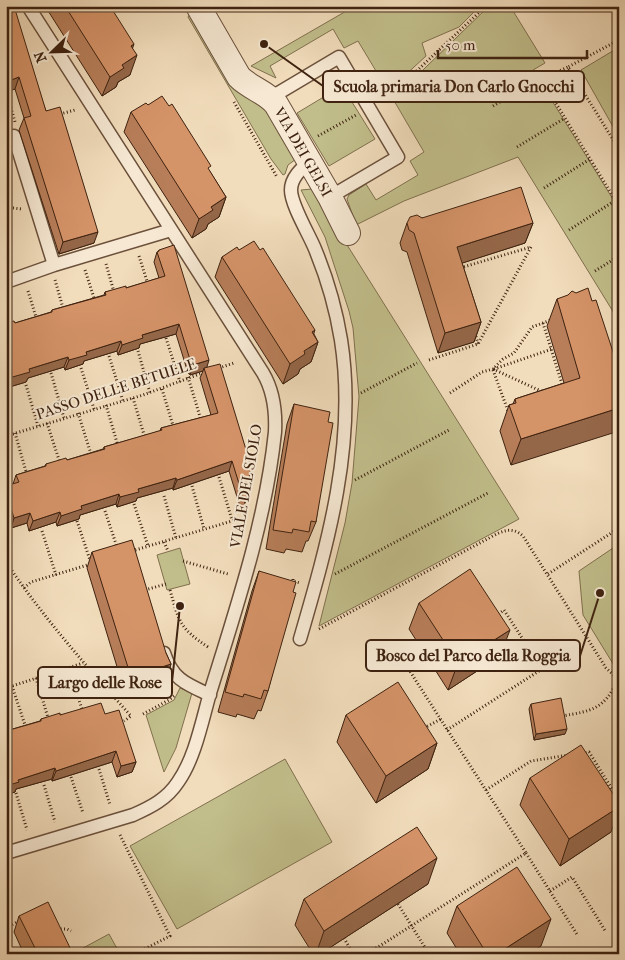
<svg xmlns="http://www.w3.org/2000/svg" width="625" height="960" font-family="'IM FELL French Canon',serif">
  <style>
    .green { fill: #c1be8b; stroke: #80704e }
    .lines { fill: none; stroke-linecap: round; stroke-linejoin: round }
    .service-casing { stroke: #6b503b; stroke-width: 15 }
    .minor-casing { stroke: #6b503b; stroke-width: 26 }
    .path { stroke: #3e2210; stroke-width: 3; stroke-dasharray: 1 2.5; stroke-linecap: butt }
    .service { stroke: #f6e8d3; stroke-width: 12 }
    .minor { stroke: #f6e8d3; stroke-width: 24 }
    .wall { fill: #b77e59; stroke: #3e2210 }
    .shaded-wall { fill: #956749; stroke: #3e2210 }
    .building { fill: #d59368; stroke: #3e2210 }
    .labels { text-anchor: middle; stroke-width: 4; stroke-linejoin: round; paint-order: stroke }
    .street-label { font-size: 15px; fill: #3e2210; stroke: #f6e8d3 }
    .leader { fill: none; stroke: #3e2210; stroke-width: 2 }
    .callout-dot { fill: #3e2210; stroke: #f6e8d3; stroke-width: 2 }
    .callout { fill: #f6e8d3; stroke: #3e2210; stroke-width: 2 }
    .callout-label { font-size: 16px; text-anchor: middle; font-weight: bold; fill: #3e2210 }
  </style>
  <rect width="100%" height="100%" fill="#f1dcbb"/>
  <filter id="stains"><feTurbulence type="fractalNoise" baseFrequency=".004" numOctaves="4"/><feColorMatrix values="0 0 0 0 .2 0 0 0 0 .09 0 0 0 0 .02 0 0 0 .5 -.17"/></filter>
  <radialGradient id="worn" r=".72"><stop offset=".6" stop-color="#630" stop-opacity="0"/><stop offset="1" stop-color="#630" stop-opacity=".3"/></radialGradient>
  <!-- green -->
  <path class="green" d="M 355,6 L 480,6 L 459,27 L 422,43 L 426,56 L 388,91 L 358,41 L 344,48 L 333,29 L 270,66 L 276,78 L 251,66 Z
    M 489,6 L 510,6 L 545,63 L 533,70 L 619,209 L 619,317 L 617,318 L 518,157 L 404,201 L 356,225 L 347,199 L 349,195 L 366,184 L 376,200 L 418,175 L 410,161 L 424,152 L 393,99 Z
    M 190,13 L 265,108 L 296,159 L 288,165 L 285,174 L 283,175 L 271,159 L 188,17 Z
    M 616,49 L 619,54 L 619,130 L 616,132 L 581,70 Z
    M 342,86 L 375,139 L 329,166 L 297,113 Z
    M 312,189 L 519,519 L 319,626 L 345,523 L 352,483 L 359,397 L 353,328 L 349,311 L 325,237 L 301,190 Z
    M 619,544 L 619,670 L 615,667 L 583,615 L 579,571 Z
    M 180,548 L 190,584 L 167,590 L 157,555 Z
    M 180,688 L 192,693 L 176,748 L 164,772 L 146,715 L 174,700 Z
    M 285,759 L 332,842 L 177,929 L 130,846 Z
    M 109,934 L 120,954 L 72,954 Z"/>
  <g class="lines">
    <!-- service casing -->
    <g class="service-casing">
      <path id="service" d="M 270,98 L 339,57 L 398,157 L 330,197
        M 6,138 L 14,136 L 54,265
        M 6,282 L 54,265 L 171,230
        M 300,639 C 328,543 357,442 341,340 C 336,309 327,278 315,249 C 309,234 291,205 291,190 C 291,178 301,169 309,162
        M 164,653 C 172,679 186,684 210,695
        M 6,853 L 133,815 C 151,807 167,799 178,782 C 195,758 202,721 210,693 C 236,609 266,520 275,432 C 276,412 273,390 263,373 L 28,6"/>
    </g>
    <!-- minor casing -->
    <g class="minor-casing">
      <path id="minor" d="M 198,6 L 239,77 C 250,88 266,92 276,104 L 330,197 L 348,233"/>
    </g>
    <!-- path -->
    <path class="path" d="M 619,40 L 568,67 L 617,146 L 619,145
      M 541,79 L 568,67
      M 7,94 L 15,122
      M 391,95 L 486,6
      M 234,102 L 277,177
      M 493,106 L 536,80 L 541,79 L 614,198
      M 60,114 L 75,110
      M 318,136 L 356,115
      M 517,147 L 565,118
      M 544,188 L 590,159
      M 619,195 L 614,198 L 619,205
      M 6,207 L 21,209
      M 569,230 L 616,200
      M 139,256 L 147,281
      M 106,264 L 114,292
      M 85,270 L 94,298
      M 595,271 L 619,256
      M 55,280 L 63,308
      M 28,291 L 36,317
      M 543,323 L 563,387
      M 475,333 L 478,344
      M 166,338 L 180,382
      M 138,351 L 150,393
      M 109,356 L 123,401
      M 429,360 L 478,344 L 531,247 L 460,268
      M 81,368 L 94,409
      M 219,368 L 234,363
      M 493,369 L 543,392
      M 494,369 L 552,349
      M 493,370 L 508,411
      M 51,373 L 64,418
      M 188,377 L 201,420
      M 26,385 L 38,426
      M 162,389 L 174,429
      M 361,393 L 417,363
      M 450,393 L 482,372 L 493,369 L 503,359 L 514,353 L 532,327 L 551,320
      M 133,398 L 145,438
      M 106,405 L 118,446
      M 78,413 L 91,454
      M 47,423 L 60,463
      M 15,433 L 27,475
      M 6,436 L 143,395 L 205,372
      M 219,477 L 232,520
      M 355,480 L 449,430
      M 192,486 L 204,529
      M 164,496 L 176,538
      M 134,504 L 148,546
      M 105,511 L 117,547
      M 77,521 L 91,563
      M 42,531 L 56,575
      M 164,542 L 168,551
      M 132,551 L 242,518
      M 183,561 L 228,574
      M 6,562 C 43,617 87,667 131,716 L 124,721
      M 335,574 L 488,493
      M 548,574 L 619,528
      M 293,579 L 293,581 L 300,583
      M 24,588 L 31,582 L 91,564
      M 145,590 L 166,584
      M 170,590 C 179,621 179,628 208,647
      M 319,629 L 491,537 C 502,531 512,526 523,536 L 606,668 L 619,680
      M 68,668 L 83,712
      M 36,678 L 49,721
      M 12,686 L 26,728
      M 6,688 L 83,663
      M 143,714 L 169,700 L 175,695
      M 562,716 C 592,711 605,709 618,679
      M 424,728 L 441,719
      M 447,730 L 542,669 L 504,610 L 496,616
      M 582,753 L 589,752 L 612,789 L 607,792
      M 99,769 L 110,805
      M 71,777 L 83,813
      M 44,785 L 55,822
      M 486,790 L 531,761 L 569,755
      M 16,793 L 27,830
      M 120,835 L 170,936 L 135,954
      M 526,853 L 578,936
      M 550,891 L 572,877 L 606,932
      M 398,904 L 429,954
      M 6,928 L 19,921
      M 57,929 L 67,929 L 71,931
      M 344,938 L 353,954
      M 6,943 L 12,954
      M 367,954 L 526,853 L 397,651"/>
    <!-- service -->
    <use href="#service" class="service"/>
    <!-- minor -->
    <use href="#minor" class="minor"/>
  </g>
  <!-- wall -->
  <path class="wall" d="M 6,6 L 46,111 L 94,243 L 59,254 L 19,130 L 24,118 L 15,89 L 6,92 Z
    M 45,6 L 110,6 L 132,48 L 130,75 L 118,82 L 116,87 L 102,96 Z
    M 131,112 L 209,170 L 226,197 L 219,217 L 208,224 L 206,229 L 192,238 L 124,132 Z
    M 422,218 L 533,223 L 525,243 L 462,263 L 481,322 L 474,342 L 438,353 L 407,252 L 402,250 L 400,243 L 407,223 Z
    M 159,250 L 207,367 L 245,503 L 242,513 L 229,471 L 173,490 L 173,488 L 137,498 L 136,501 L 117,507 L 116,504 L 80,515 L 79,519 L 57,526 L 56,522 L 29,531 L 27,523 L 11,528 L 6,514 L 6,486 L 13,484 L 16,475 L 45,466 L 46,464 L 67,460 L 103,449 L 104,447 L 160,431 L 161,428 L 211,415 L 200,378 L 203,371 L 190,375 L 189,373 L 188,373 L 176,334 L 140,344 L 139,348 L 118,355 L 117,351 L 84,361 L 83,364 L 65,370 L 64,367 L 28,378 L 26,382 L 6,388 L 6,323 L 15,323 L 51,312 L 52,310 L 104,295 L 105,292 L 126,288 L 159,278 L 154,262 L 157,252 L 158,252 Z
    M 239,250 L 314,334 L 318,342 L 311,362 L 300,369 L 298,374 L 283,384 L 215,277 L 222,257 Z
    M 557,299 L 592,301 L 619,370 L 511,465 L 500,431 L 509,405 L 513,404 L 515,399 L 564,383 L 547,326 Z
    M 294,404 L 328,422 L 316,522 L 308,541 L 306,541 L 302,552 L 286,549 L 284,553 L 266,549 L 287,424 Z
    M 92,552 L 166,653 L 171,664 L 166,680 L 125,693 L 87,568 Z
    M 259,571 L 293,592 L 268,691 L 261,711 L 258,710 L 254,719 L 237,714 L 236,717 L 218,712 L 252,591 Z
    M 419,603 L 500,656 L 448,690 L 409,629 Z
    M 531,704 L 565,734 L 534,740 L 529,709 Z
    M 105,714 L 136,762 L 132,772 L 117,777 L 112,762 L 52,781 L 52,779 L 16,789 L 15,792 L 6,795 L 6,731 L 40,721 L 41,719 L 60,715 Z
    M 346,715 L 437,743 L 428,769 L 376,803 L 337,742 Z
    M 530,778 L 611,832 L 560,866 L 520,805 Z
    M 428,884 L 320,954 L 313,954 L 295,925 L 304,899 Z
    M 457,906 L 541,946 L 528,954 L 460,954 L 447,933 Z
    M 19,916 L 73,954 L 24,954 L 14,932 Z"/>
  <!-- shaded-wall -->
  <path class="shaded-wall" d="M 134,44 L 128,61 L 137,55 L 130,75 L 118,82 L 116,87 L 102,96 L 110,77 L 131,46 Z
    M 19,77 L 15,89 L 6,92 L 6,82 Z
    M 226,197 L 219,217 L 208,224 L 206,229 L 192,238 L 199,219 L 211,207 Z
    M 533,223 L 525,243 L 450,267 L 457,247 Z
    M 98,232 L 94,243 L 59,254 L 63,242 Z
    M 481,322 L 474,342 L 438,353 L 445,333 Z
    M 179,324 L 176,334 L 140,344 L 139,348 L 118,355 L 122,345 L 142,335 Z
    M 315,330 L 309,348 L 318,342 L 311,362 L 300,369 L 298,374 L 283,384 L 290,364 L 312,332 Z
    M 121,341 L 117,351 L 84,361 L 83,364 L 65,370 L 69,360 L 86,352 Z
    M 68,357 L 64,367 L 28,378 L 26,382 L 6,388 L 9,378 L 29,369 Z
    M 209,360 L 206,370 L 204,368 L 203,371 L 190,375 L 193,365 Z
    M 191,363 L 193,363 L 189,373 L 188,373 Z
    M 619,408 L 619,431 L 511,465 L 521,439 Z
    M 232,461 L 229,471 L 173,490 L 177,480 Z
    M 176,478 L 173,488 L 137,498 L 136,501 L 117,507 L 120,497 L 138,489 Z
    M 119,494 L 116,504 L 80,515 L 79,519 L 57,526 L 61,516 L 81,506 Z
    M 60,512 L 56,522 L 29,531 L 33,521 Z
    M 30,513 L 27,523 L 11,528 L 14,518 Z
    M 510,630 L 500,656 L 448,690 L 458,663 Z
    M 171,664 L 166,680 L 125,693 L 131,677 Z
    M 567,729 L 565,734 L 534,740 L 536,734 Z
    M 437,743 L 428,769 L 376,803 L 386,776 Z
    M 116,751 L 112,762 L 52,781 L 56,771 Z
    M 136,762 L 132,772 L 117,777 L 121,766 Z
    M 55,768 L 52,779 L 16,789 L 15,792 L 6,795 L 6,786 L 18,780 Z
    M 619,807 L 619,811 L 611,832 L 560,866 L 569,839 Z
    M 437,858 L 428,884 L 320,954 L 316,954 L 324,931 Z
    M 551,919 L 541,946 L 528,954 L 497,954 Z"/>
  <!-- building -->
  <path class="building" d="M 6,6 L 14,6 L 46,111 L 60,107 L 98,232 L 63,242 L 24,118 L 31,116 L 19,77 L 6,82 Z
    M 65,6 L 110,6 L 134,44 L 131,46 L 137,55 L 122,65 L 124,68 L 110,77 Z
    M 162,96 L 169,106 L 172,104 L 211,166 L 208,168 L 226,197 L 211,207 L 213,210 L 199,219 L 131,112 L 146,103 L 148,105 Z
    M 521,187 L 533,223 L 457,247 L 481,322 L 445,333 L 414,233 L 409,230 L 407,223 L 410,217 L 417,215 L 422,218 Z
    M 254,241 L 260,250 L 263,248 L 315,330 L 312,332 L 318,342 L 304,351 L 305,354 L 290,364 L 222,257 L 237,247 L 239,250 Z
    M 174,245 L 209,360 L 193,365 L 193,363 L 191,363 L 179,324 L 142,335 L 143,338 L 122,345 L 121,341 L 86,352 L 87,355 L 69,360 L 68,357 L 29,369 L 30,372 L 9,378 L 8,375 L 6,376 L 6,323 L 14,321 L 15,323 L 52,312 L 52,310 L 106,295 L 105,292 L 126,286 L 126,288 L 165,276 L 157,252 L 159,251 L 159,250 Z
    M 588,288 L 592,301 L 596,300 L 619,370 L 619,408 L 521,439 L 509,405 L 516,403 L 515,399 L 580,378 L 557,299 L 568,295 L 572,291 L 576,293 Z
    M 220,364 L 251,466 L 245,503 L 232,461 L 177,480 L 176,478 L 138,489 L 139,492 L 120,497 L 119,494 L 81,506 L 82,509 L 61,516 L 60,512 L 33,521 L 30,513 L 14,518 L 6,492 L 6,486 L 19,482 L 16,475 L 46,466 L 46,464 L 66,458 L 67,460 L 105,449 L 104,447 L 162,430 L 161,428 L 218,413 L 204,368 Z
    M 294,404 L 330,412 L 328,422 L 333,423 L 316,522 L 311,521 L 309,532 L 293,529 L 292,533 L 273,530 Z
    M 132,540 L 166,653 L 171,664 L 131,677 L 92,552 Z
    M 470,569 L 510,630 L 458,663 L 419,603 Z
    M 259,571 L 296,582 L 293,592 L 296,593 L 268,691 L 264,690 L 261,699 L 244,694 L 243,697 L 225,692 Z
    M 398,682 L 437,743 L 386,776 L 346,715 Z
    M 561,698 L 567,729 L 536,734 L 531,704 Z
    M 101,703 L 105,714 L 119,710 L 136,762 L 121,766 L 116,751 L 56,771 L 55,768 L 18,780 L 19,782 L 6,786 L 6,731 L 41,721 L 41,719 L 60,713 L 60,715 Z
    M 581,745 L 619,803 L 619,807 L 569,839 L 530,778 Z
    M 417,827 L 437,858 L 324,931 L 304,899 Z
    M 517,867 L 551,919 L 497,954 L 487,954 L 457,906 Z
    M 48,902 L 73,954 L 38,954 L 19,916 Z"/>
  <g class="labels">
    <!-- street labels -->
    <g class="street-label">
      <text transform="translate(303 152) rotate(60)" y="5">VIA DEI GELSI</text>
      <text transform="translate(116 389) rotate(-18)" y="5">PASSO DELLE BETULLE</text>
      <text transform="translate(246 486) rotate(-80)" y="5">VIALE DEL SIOLO</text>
    </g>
  </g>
  <!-- callouts -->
  <path class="leader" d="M264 44L323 86M600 593L580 656M180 606L172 682"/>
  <g class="callout-dot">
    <circle cx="264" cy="44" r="5"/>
    <circle cx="600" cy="593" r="5"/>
    <circle cx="180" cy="606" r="5"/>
  </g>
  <g class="callout">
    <rect x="323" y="71" width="261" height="31" rx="5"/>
    <rect x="366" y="640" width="214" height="31" rx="5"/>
    <rect x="38" y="667" width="134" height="31" rx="5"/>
  </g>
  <g class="callout-label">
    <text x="454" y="92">Scuola primaria Don Carlo Gnocchi</text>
    <text x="473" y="661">Bosco del Parco della Roggia</text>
    <text x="105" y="688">Largo delle Rose</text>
  </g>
  <!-- margin -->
  <rect width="625" height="960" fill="none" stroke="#f1dcbb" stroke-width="25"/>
  <rect x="8" y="8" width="610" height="945" fill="none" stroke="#3e2210" stroke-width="2.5"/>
  <rect x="12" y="12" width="600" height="935" fill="none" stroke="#3e2210"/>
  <!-- north arrow -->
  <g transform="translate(52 52) rotate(247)" stroke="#f6e8d3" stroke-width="4" paint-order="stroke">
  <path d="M0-4L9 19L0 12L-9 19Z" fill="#3e2210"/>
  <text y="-8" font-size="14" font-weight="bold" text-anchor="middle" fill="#3e2210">N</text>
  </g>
  <!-- scale -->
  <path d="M438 50v8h149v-8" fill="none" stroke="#3e2210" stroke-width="2.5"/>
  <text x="445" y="50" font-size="15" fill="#3e2210" stroke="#f6e8d3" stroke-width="4" paint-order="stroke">50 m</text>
  <rect width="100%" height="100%" filter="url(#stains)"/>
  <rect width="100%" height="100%" fill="url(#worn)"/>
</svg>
